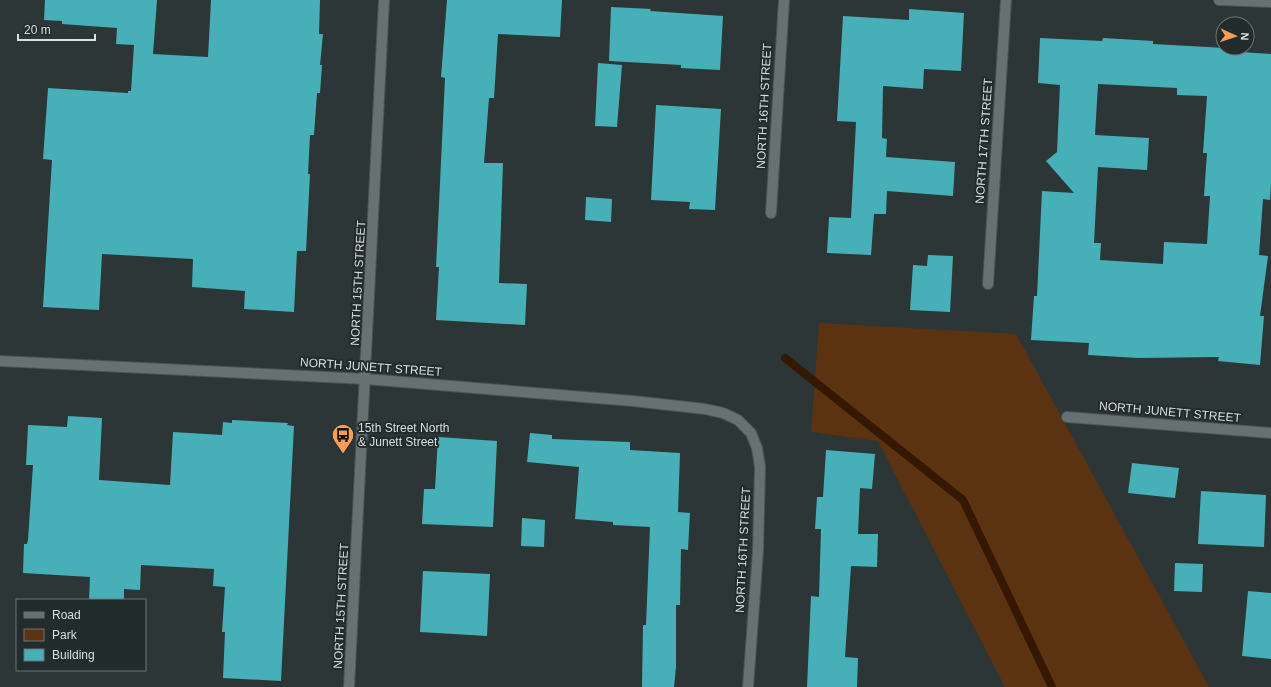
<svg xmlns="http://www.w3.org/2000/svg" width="1271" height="687" font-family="Helvetica,sans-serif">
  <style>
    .green { fill: #5c3311 }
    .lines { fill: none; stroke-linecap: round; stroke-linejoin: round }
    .stream { stroke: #351802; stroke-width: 8 }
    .building { fill: #47afb8; fill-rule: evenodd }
    .minor-casing { stroke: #4c5354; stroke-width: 12 }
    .minor { stroke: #677171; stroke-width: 10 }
    .labels { text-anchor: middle; stroke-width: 4; stroke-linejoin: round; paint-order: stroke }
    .street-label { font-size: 12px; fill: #dadfe0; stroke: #232c2c }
    .poi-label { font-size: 12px; fill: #dadfe0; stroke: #232c2c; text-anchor: start }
  </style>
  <rect width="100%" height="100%" fill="#2d3637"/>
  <!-- green -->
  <path class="green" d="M 819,323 L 1016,334 L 1209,687 L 1005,687 L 878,441 L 811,432 Z"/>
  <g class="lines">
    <!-- stream -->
    <path class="stream" d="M 785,358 L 963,500 L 1052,687"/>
  </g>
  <!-- building -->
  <path class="building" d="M 45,0 L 157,0 L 153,54 L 208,57 L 211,0 L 320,0 L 319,34 L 323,34 L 320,65 L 322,65 L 320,93 L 317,93 L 314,135 L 310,135 L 308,174 L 310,174 L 306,251 L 297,251 L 294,312 L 244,309 L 245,291 L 192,287 L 193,259 L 102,254 L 99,310 L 43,307 L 52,160 L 43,159 L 48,88 L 128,93 L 128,91 L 131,91 L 134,45 L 116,44 L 117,28 L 62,24 L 62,21 L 44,20 Z
    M 447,0 L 562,0 L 560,37 L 498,34 L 494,98 L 489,98 L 484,163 L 503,163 L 499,283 L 527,284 L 525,325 L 436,320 L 439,267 L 436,267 L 445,78 L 441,77 Z
    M 611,7 L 651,9 L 650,11 L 723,16 L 720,70 L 681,68 L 681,65 L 609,61 Z
    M 909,9 L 964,13 L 961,71 L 924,69 L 923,89 L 883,86 L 882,138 L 887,139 L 886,157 L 955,162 L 953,196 L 887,191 L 886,214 L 874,214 L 871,255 L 827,253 L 829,217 L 851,218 L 856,122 L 837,121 L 843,16 L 909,20 Z
    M 1040,38 L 1102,41 L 1103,38 L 1153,41 L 1153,44 L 1225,48 L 1225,51 L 1271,54 L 1271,184 L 1270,200 L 1263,199 L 1259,255 L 1268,256 L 1260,316 L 1264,316 L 1260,365 L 1218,361 L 1219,357 L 1138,358 L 1088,355 L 1089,343 L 1031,340 L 1034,296 L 1037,296 L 1042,191 L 1074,193 L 1046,161 L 1057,152 L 1060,85 L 1038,83 ZM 1098,84 L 1177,88 L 1177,95 L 1207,96 L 1203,153 L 1207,153 L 1204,196 L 1210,196 L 1207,244 L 1164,242 L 1163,264 L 1100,260 L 1101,243 L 1094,243 L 1098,167 L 1147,170 L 1149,138 L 1095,135 Z
    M 598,63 L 622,65 L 617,127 L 595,126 Z
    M 656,105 L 721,109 L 715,210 L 689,209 L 690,202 L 651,200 Z
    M 586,197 L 612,199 L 611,222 L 585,220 Z
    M 928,255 L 953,256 L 950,312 L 910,310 L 913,265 L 927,266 Z
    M 68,416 L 102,418 L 99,480 L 170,485 L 173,432 L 222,435 L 223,422 L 232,423 L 232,420 L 288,423 L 287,425 L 294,426 L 281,681 L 223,678 L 225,632 L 222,632 L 225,587 L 213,586 L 214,569 L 141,565 L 140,590 L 124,589 L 124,600 L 89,600 L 90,577 L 23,573 L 24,544 L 27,544 L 28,540 L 33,465 L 26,465 L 28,425 L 67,427 Z
    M 530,433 L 552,435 L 552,439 L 630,442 L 630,450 L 680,453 L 678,512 L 690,513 L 688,550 L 681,549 L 680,605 L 676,605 L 676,667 L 674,687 L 642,687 L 643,625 L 646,625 L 650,527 L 613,525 L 613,522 L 575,519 L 579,467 L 527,462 Z
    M 438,437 L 497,441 L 493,527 L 422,524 L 424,489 L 435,489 Z
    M 826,450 L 875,454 L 872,489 L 860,488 L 858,534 L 878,534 L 877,567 L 851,566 L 845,657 L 858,658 L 857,687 L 807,687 L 811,596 L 819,597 L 821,529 L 815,529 L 817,497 L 823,497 Z
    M 1132,463 L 1179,468 L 1175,498 L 1128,493 Z
    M 1201,491 L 1266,495 L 1264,547 L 1198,544 Z
    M 522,518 L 545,520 L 544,547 L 521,546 Z
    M 1175,563 L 1203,564 L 1202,592 L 1174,591 Z
    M 423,571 L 490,574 L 487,636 L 420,632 Z
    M 1248,591 L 1271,593 L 1271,659 L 1242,656 Z"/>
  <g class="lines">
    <!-- minor casing -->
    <g class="minor-casing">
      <path id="minor" d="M 1219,0 L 1271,2
        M 771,213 L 784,0
        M 988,284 L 1006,0
        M 0,361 L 366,379 L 633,401 L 705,409 L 723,413 L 738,420 L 751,433 L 757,448 L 760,467 L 758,551 L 748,687
        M 1067,417 L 1271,433
        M 349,687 L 384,0"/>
    </g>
    <!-- minor -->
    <use href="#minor" class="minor"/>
  </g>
  <!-- icons -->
  <defs>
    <g id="bus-pin" transform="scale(1.15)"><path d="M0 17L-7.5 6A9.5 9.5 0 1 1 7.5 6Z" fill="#fc9d54" stroke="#232c2c"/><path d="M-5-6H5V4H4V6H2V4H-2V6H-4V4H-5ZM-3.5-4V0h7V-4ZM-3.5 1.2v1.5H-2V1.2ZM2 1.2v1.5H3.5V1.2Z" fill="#111"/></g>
  </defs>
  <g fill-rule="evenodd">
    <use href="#bus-pin" x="343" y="435"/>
  </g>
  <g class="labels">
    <!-- street labels -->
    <g class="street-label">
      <text transform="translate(764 106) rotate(-87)" y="4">NORTH 16TH STREET</text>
      <text transform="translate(984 141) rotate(-86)" y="4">NORTH 17TH STREET</text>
      <text transform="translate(358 283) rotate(-87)" y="4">NORTH 15TH STREET</text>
      <text transform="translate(371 367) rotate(4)" y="4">NORTH JUNETT STREET</text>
      <text transform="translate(1170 412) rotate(5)" y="4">NORTH JUNETT STREET</text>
      <text transform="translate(743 550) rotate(-87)" y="4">NORTH 16TH STREET</text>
      <text transform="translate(341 606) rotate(-87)" y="4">NORTH 15TH STREET</text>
    </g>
    <!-- poi labels -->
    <g class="poi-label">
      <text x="358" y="432">15th Street North<tspan x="358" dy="14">&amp; Junett Street</tspan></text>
    </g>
  </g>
  <!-- legend -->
  <rect x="16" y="599" width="130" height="72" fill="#232c2c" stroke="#6c7474"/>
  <rect x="24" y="612" width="20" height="6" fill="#677171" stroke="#6c7474"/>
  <text x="52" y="619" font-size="12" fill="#dadfe0">Road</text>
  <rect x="24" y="629" width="20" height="12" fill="#5c3311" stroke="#6c7474"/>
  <text x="52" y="639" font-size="12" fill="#dadfe0">Park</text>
  <rect x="24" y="649" width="20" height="12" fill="#47afb8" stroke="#6c7474"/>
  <text x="52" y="659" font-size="12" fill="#dadfe0">Building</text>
  <!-- north arrow -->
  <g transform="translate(1235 36) rotate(93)"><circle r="19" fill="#232c2c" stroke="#6c7474"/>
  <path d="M0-3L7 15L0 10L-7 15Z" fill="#fc9d54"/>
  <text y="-6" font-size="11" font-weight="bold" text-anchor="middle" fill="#dadfe0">N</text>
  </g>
  <!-- scale -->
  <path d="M18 34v6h77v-6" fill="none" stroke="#dadfe0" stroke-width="2"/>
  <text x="24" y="34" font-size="12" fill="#dadfe0" stroke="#232c2c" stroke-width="3" paint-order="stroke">20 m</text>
</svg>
